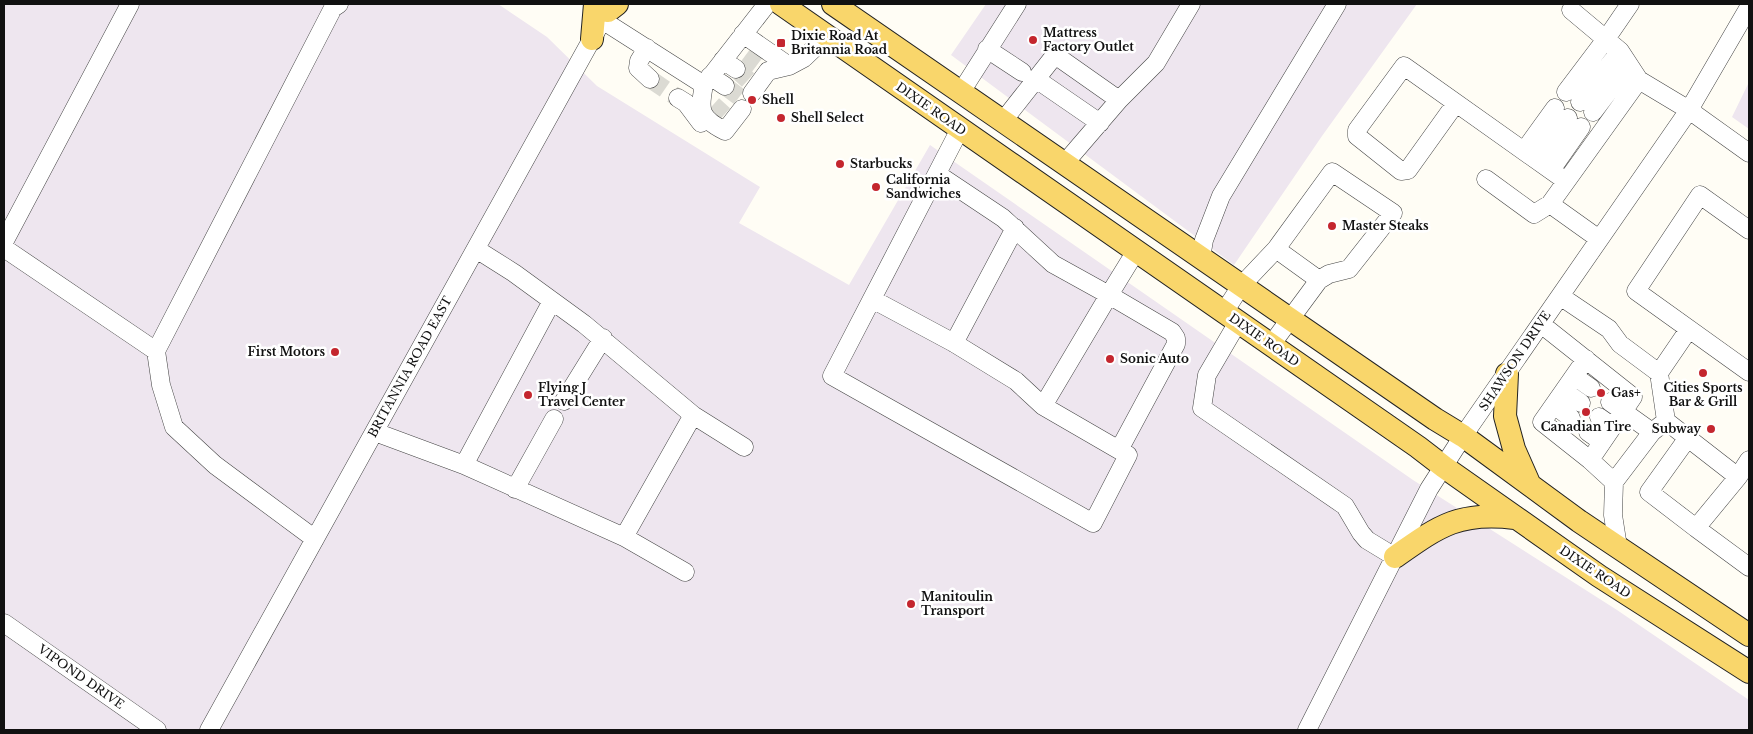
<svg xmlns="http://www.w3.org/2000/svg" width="1753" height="734" font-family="'Libre Baskerville',serif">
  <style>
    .industrial { fill: #eee6ef }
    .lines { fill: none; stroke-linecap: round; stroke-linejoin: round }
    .minor-tunnel { stroke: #dbdad3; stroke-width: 18; stroke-dasharray: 18 9; stroke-linecap: butt }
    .minor-casing { stroke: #444; stroke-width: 19 }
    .major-casing { stroke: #222; stroke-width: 24 }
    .minor { stroke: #fff; stroke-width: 18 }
    .major { stroke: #f9d66b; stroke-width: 22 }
    .poi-dot { fill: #c4262e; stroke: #fff; stroke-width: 2 }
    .labels { text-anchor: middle; stroke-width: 5; stroke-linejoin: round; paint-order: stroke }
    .poi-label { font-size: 12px; font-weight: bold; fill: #111; stroke: #fff; text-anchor: start }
    .street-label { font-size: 12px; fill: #111; stroke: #fff }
  </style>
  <rect width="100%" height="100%" fill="#fffdf5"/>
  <!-- industrial -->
  <path class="industrial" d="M 4,4 L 498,4 L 547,37 L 597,86 L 760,187 L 739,223 L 849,285 L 930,145 L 1413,480 L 1617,610 L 1749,700 L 1749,730 L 4,730 Z
    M 986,4 L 1417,4 L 1322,136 L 1234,265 L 951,55 Z
    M 1749,82 L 1749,129 L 1732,117 Z"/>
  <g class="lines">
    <!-- minor-tunnel -->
    <path class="minor-tunnel" d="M 745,56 L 757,65
      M 736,69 L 748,80
      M 650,79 L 678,98
      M 725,86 L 746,102
      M 713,105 L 724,115"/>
    <!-- minor casing -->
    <g class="minor-casing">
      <path id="minor" d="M 1571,10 L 1620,51 L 1639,80
        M 602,20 L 704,85 L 767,4
        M 743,34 L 789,66
        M 647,48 L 639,61 L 638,68 L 650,79
        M 987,49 L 1022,72
        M 723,60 L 736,69
        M 710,76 L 725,86
        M 1036,79 L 1100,123
        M 704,85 C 699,110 699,118 725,131 L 742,109
        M 961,92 L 1017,4
        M 1566,92 L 1606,39 L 1630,4
        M 752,93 L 768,71 L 789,66 L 804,58 L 827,36
        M 678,98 L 686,103 L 701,123
        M 1580,102 L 1620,51
        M 1456,103 L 1408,170 L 1401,171 L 1357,136 L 1357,130 L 1404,66 L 1566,181
        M 1593,112 L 1628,66
        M 1003,121 L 1055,55 L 1119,100
        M 960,129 L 832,376 L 1093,523 L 1128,455 L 1119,450 L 1176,344 L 1176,338 L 1172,332 L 1109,295 L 1136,251
        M 1524,151 L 1555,108
        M 1537,160 L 1568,118
        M 1064,164 L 1119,100 L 1156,63 L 1191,4
        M 1551,170 L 1581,127
        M 937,174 L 1003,218 L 1053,264 L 1109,295 L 1043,406
        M 1486,179 L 1534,214 L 1550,204
        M 1749,230 L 1700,195 L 1636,291 L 1749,372
        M 1599,239 L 1550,204 L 1639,80 L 1689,110 L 1749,153
        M 4,242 L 130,4
        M 4,248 L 156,351
        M 476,249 L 514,273 L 584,324 L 693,415
        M 1276,249 L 1332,172 L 1393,213 L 1349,269 L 1329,274 L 1319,280
        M 1201,258 L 1204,240 L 1221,196 L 1337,4
        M 1560,296 L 1609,329 L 1620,344 L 1659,373 L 1666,421
        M 872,299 L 954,343 L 1016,381 L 1043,406 L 1119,450
        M 1224,312 L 1241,286 L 1276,249 L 1319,280 L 1271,345
        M 1238,322 L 1207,375 L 1202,408 L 1345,506 L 1361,533 L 1367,540 L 1395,557
        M 1541,324 L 1633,397 L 1590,460 L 1614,482
        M 954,343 L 1015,228
        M 1586,359 L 1542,422 L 1590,460
        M 1659,373 L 1689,329
        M 1574,376 L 1591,388
        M 1564,391 L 1581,403
        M 564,401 L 603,338
        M 1610,402 L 1652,432
        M 1554,405 L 1571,418
        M 1599,417 L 1613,427
        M 375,432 L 464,465 L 552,301
        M 1588,432 L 1602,442
        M 1687,439 L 1649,492 L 1696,528
        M 464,465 L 624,537 L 685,572
        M 1738,477 L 1696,528 L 1749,567
        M 515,489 L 554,419
        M 624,537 L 693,415 L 744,447
        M 315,539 L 215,465 L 174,427 L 161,385 L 156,351 L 333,8 L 339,4
        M 1618,547 L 1613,515 L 1614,482 L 1652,432 L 1666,421 L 1738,477 L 1749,460
        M 4,623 L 157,730
        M 209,730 L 598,28
        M 1307,730 L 1429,489 L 1463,436 L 1689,110 L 1749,7"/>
    </g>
    <!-- major casing -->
    <g class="major-casing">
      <path id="major" d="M 781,4 L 1418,447 L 1444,467 L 1599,576 L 1749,672
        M 833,4 L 1435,419 L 1463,436 L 1579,521 L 1749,635
        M 608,11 L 617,4
        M 592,39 L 595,4
        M 1507,374 L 1505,416 L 1514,449 L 1529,483
        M 1395,557 C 1439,526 1459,511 1515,518"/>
    </g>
    <!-- minor -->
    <use href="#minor" class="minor"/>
    <!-- major -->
    <use href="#major" class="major"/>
  </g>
  <!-- markers -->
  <g class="poi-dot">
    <circle cx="1033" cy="40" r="5"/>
    <rect x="776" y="38" width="10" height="10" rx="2.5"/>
    <circle cx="752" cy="100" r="5"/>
    <circle cx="781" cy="118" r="5"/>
    <circle cx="840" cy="164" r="5"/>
    <circle cx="876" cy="187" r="5"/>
    <circle cx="1332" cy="226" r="5"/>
    <circle cx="335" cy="352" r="5"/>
    <circle cx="1110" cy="359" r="5"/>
    <circle cx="1703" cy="373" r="5"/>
    <circle cx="1601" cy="393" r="5"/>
    <circle cx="528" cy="395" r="5"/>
    <circle cx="1586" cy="412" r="5"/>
    <circle cx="1711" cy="429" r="5"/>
    <circle cx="911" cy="604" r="5"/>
  </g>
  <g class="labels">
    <!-- poi labels -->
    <g class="poi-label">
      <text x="1043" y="37">Mattress<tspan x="1043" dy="14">Factory Outlet</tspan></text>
      <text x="791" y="40">Dixie Road At<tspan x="791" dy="14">Britannia Road</tspan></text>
      <text x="762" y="104">Shell</text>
      <text x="791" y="122">Shell Select</text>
      <text x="850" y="168">Starbucks</text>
      <text x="886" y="184">California<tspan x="886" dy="14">Sandwiches</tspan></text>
      <text x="1342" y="230">Master Steaks</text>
      <text x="325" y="356" text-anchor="end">First Motors</text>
      <text x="1120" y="363">Sonic Auto</text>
      <text x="538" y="392">Flying J<tspan x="538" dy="14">Travel Center</tspan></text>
      <text x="1703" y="392" text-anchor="middle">Cities Sports<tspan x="1703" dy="14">Bar &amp; Grill</tspan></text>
      <text x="1611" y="397">Gas+</text>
      <text x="1586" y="431" text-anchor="middle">Canadian Tire</text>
      <text x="1701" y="433" text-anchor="end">Subway</text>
      <text x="921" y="601">Manitoulin<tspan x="921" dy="14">Transport</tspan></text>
    </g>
    <!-- street labels -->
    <g class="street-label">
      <text transform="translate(931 109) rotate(35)" y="4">DIXIE ROAD</text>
      <text transform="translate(1264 340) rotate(35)" y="4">DIXIE ROAD</text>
      <text transform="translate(1515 361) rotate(-56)" y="4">SHAWSON DRIVE</text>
      <text transform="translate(410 367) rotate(-61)" y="4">BRITANNIA ROAD EAST</text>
      <text transform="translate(1595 572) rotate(34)" y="4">DIXIE ROAD</text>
      <text transform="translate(81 677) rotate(35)" y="4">VIPOND DRIVE</text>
    </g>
  </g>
  <!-- border -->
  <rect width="1753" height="734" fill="none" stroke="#111111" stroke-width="10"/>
</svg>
